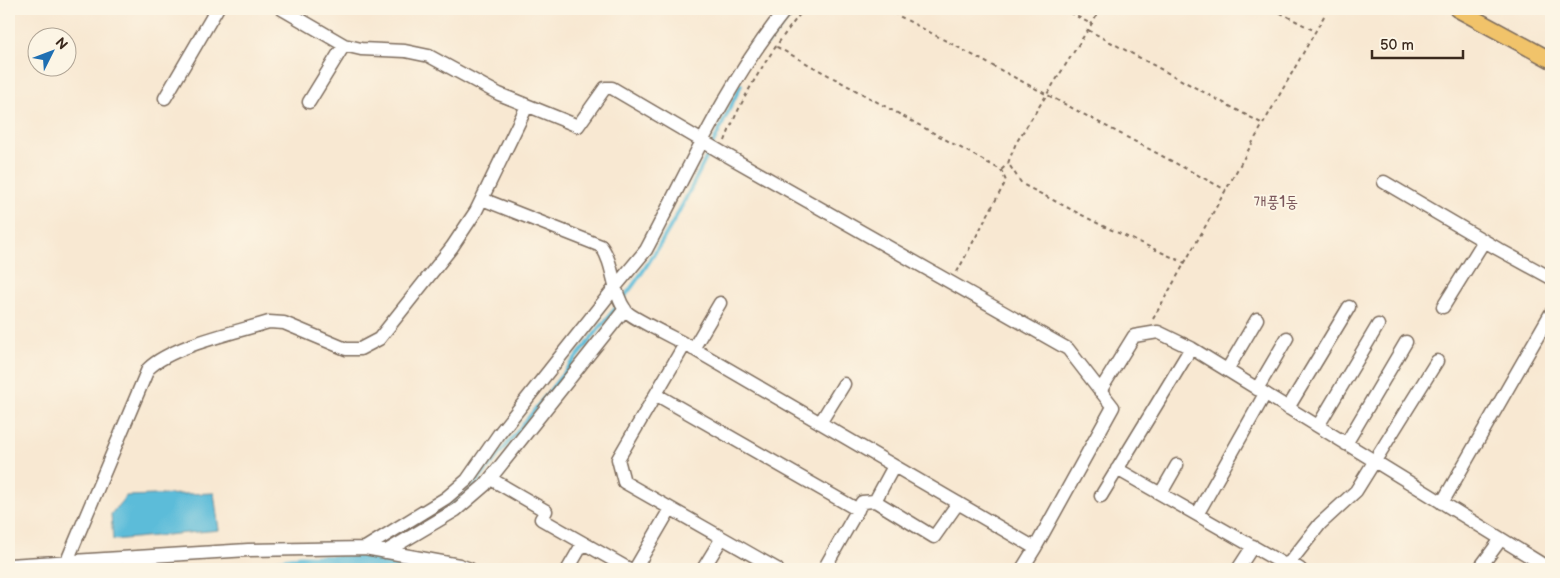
<svg xmlns="http://www.w3.org/2000/svg" width="1560" height="578" font-family="'Balsamiq Sans','Poor Story',sans-serif">
  <style>
    .water { fill: #5bbcd9; stroke: #4b737c }
    .lines { fill: none; stroke-linecap: round; stroke-linejoin: round }
    .stream { stroke: #5bbcd9; stroke-width: 4 }
    .river { stroke: #5bbcd9; stroke-width: 21 }
    .minor-casing { stroke: #7d6c5d; stroke-width: 15 }
    .major-casing { stroke: #7d6c5d; stroke-width: 18 }
    .path { stroke: #7d6c5d; stroke-width: 2; stroke-dasharray: 4 4; stroke-linecap: butt }
    .minor { stroke: #fff; stroke-width: 12 }
    .major { stroke: #f1c36a; stroke-width: 15 }
    .labels { text-anchor: middle; stroke-width: 4; stroke-linejoin: round; paint-order: stroke }
    .quarter-label { font-size: 16px; fill: #7b575b; stroke: #fcf5e5 }
  </style>
  <rect width="100%" height="100%" fill="#fcf5e5"/>
  <filter id="ink" filterUnits="userSpaceOnUse"><feTurbulence type="fractalNoise" baseFrequency=".02" numOctaves="2"/><feDisplacementMap in="SourceGraphic" scale="10" xChannelSelector="R" yChannelSelector="G"/><feConvolveMatrix kernelMatrix="1 2 1 2 8 2 1 2 1" color-interpolation-filters="sRGB"/></filter>
  <filter id="wash" filterUnits="userSpaceOnUse"><feTurbulence type="fractalNoise" baseFrequency=".0096" numOctaves="4" result="noise"/><feDisplacementMap in="SourceGraphic" scale="20" xChannelSelector="R" yChannelSelector="G"/><feGaussianBlur stdDeviation="1.12" result="paint"/><feColorMatrix in="noise" values="0 0 0 0 0 0 0 0 0 0 0 0 0 0 0 0 0 1.4 0 .05"/><feComposite in="paint" operator="in"/></filter>
  <g filter="url(#wash)">
    <rect width="100%" height="100%" fill="#f8e8d2"/>
    <!-- water -->
    <path class="water" d="M 214,493 L 219,530 L 113,540 L 111,514 L 126,496 Z"/>
    <g class="lines">
      <!-- stream -->
      <path class="stream" d="M 767,44 L 796,9
        M 622,300 C 673,235 705,159 741,85
        M 381,547 L 453,503 L 474,486 L 618,305
        M 349,565 L 370,553"/>
      <!-- river -->
      <path class="river" d="M 279,569 L 300,565 L 397,566 L 407,569"/>
    </g>
  </g>
  <g filter="url(#ink)">
    <g class="lines">
      <!-- minor casing -->
      <g class="minor-casing">
        <path id="minor" d="M 282,9 L 344,45 L 361,49 L 405,51 L 429,56 L 499,94 L 578,126 L 605,88 L 612,88 L 721,152 L 1068,349 L 1113,407 L 1035,548 L 685,344 C 676,339 630,317 626,311 C 612,293 615,265 601,246 L 482,199
          M 165,98 L 217,9
          M 309,102 L 344,45
          M 1384,182 L 1498,249 L 1551,278
          M 1443,307 L 1484,241
          M 685,344 L 618,459 L 624,482 L 777,569
          M 693,349 L 720,303
          M 1227,370 L 1257,319
          M 1257,389 L 1287,338
          M 1100,391 L 1134,336 L 1158,332 L 1191,348 L 1550,569
          M 657,395 L 858,510
          M 1288,408 L 1349,307
          M 820,423 L 844,384
          M 1318,426 L 1378,325
          M 1346,444 L 1406,342
          M 1117,469 L 1287,566 L 1320,524 L 1356,491 L 1437,361
          M 491,479 L 546,511 L 541,519 L 629,569
          M 1161,493 L 1177,465
          M 1101,496 L 1191,348
          M 875,501 L 934,537 L 958,503
          M 1442,503 L 1551,313
          M 1198,513 L 1265,394
          M 365,548 L 446,498 L 467,480 L 499,434 L 616,286 L 646,250 C 690,167 726,83 786,9
          M 385,552 L 456,510 L 485,485 L 625,309
          M 67,561 L 148,369 C 171,346 236,332 269,322 L 284,323 L 346,349 L 360,349 L 379,339 L 452,247 L 476,211 L 527,106
          M 1289,562 L 1300,569
          M 9,565 L 248,550 L 365,548 L 459,565 L 470,569
          M 568,569 L 583,543
          M 635,569 L 670,509
          M 703,569 L 722,538
          M 824,569 L 862,502 L 875,501 L 894,466
          M 1022,569 L 1035,548
          M 1238,569 L 1253,546
          M 1479,569 L 1501,539"/>
      </g>
      <!-- major casing -->
      <g class="major-casing">
        <path id="major" d="M 1457,9 L 1551,60"/>
      </g>
      <!-- path -->
      <path class="path" d="M 886,9 L 1226,190
        M 1063,9 L 1091,24
        M 1101,9 L 1016,143 L 1008,163 L 1022,184 L 1103,226 L 1185,263
        M 1273,9 L 1315,31
        M 1088,30 L 1263,124
        M 777,47 L 1001,170 L 1008,164
        M 725,141 C 743,93 772,49 804,9
        M 957,272 L 1006,181 L 1001,170
        M 1153,319 L 1328,9"/>
      <!-- minor -->
      <use href="#minor" class="minor"/>
      <!-- major -->
      <use href="#major" class="major"/>
    </g>
  </g>
  <g class="labels">
    <!-- quarter labels -->
    <g class="quarter-label">
      <text x="1276" y="207">개풍1동</text>
    </g>
  </g>
  <!-- margin -->
  <rect width="1560" height="578" fill="none" stroke="#fcf5e5" stroke-width="30"/>
  <!-- north arrow -->
  <g transform="translate(52 52) rotate(48)"><circle r="24" fill="#fcf5e5" stroke="#afa495"/>
  <path d="M0-4L9 19L0 12L-9 19Z" fill="#1f6fb2"/>
  <text y="-8" font-size="14" font-weight="bold" text-anchor="middle" fill="#3b2a1e">N</text>
  </g>
  <!-- scale -->
  <path d="M1372 50v8h91v-8" fill="none" stroke="#3b2a1e" stroke-width="2.5"/>
  <text x="1380" y="50" font-size="15" fill="#3b2a1e" stroke="#fcf5e5" stroke-width="4" paint-order="stroke">50 m</text>
</svg>
